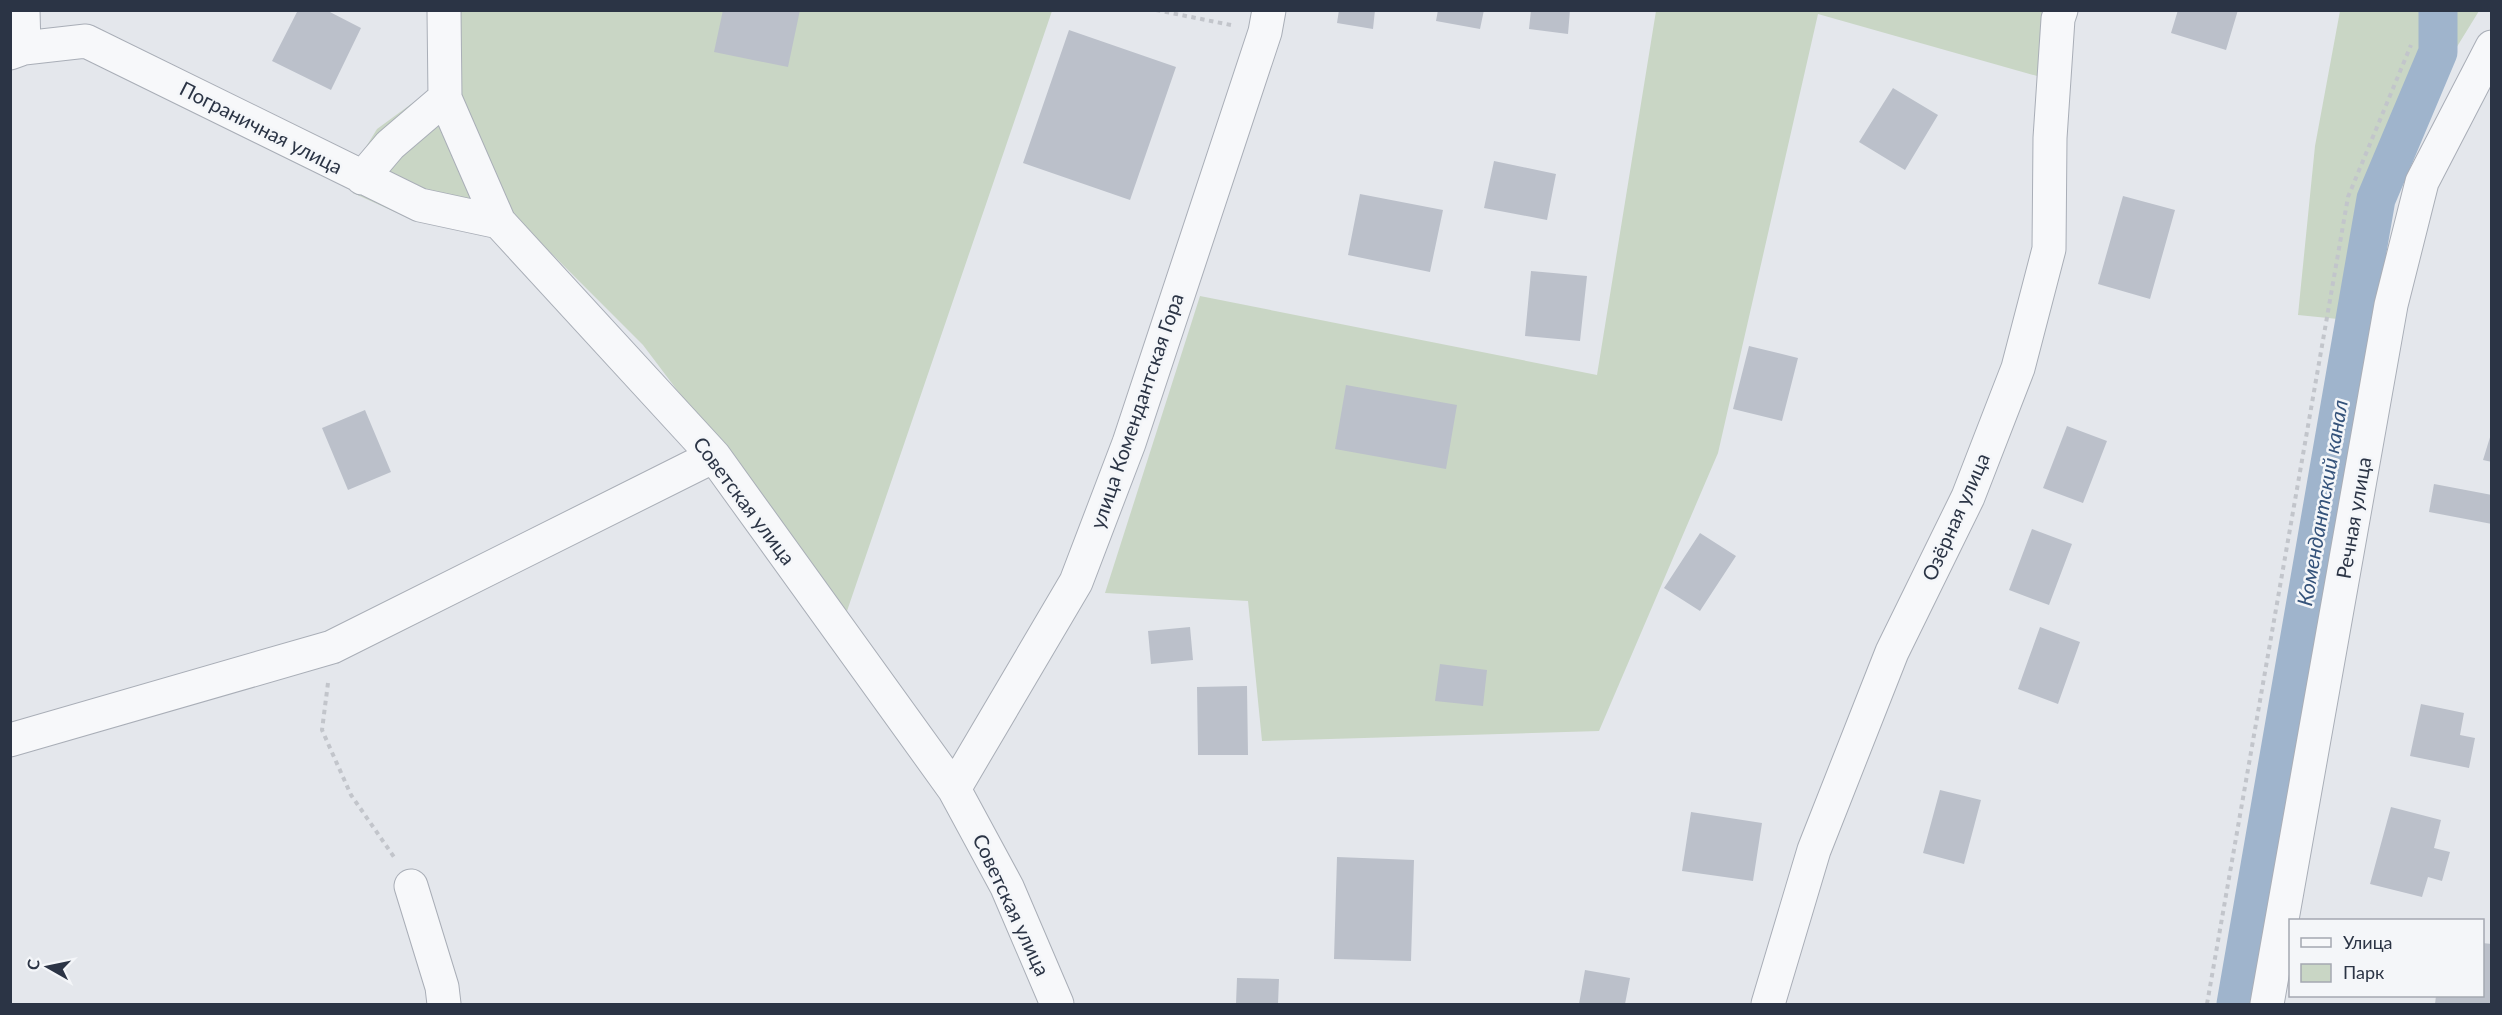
<svg xmlns="http://www.w3.org/2000/svg" width="2502" height="1015" font-family="Lato,sans-serif">
  <style>
    .green { fill: #c9d6c5 }
    .lines { fill: none; stroke-linecap: round; stroke-linejoin: round }
    .canal { stroke: #9fb4cc; stroke-width: 39 }
    .building { fill: #bbc0ca }
    .minor-casing { stroke: #a9aeb7; stroke-width: 35 }
    .path { stroke: #c2c5cb; stroke-width: 4; stroke-dasharray: 4.5 4.5; stroke-linecap: butt }
    .minor { stroke: #f7f8fa; stroke-width: 33 }
    .labels { text-anchor: middle; stroke-width: 5; stroke-linejoin: round; paint-order: stroke }
    .street-label { font-size: 20px; fill: #2b3445; stroke: #f4f6f9 }
    .water-label { font-size: 21px; font-style: italic; fill: #34527a; stroke: #f4f6f9 }
  </style>
  <rect width="100%" height="100%" fill="#e4e7ec"/>
  <!-- green -->
  <path class="green" d="M 459,11 L 1052,11 L 846,614 L 643,345 L 512,214 L 496,236 L 415,221 L 353,193 L 358,160 L 377,129 L 433,88 Z
    M 1656,11 L 2049,11 L 2044,78 L 1818,14 L 1718,453 L 1599,731 L 1262,741 L 1248,601 L 1105,593 L 1200,296 L 1597,375 Z
    M 2340,11 L 2479,11 L 2366,194 L 2348,320 L 2298,315 L 2315,146 Z"/>
  <g class="lines">
    <!-- canal -->
    <path class="canal" d="M 2236,1004 L 2376,199 L 2438,52 L 2438,10"/>
  </g>
  <!-- building -->
  <path class="building" d="M 298,10 L 326,10 L 361,28 L 331,90 L 272,61 Z
    M 723,10 L 800,10 L 788,67 L 714,52 Z
    M 1339,10 L 1375,10 L 1373,29 L 1337,23 Z
    M 1438,10 L 1484,10 L 1480,29 L 1436,21 Z
    M 1531,10 L 1570,10 L 1568,34 L 1529,29 Z
    M 2178,10 L 2238,10 L 2226,50 L 2171,33 Z
    M 1069,30 L 1176,67 L 1130,200 L 1023,163 Z
    M 1893,88 L 1938,115 L 1905,170 L 1859,142 Z
    M 1494,161 L 1556,174 L 1547,220 L 1484,208 Z
    M 1360,194 L 1443,210 L 1430,272 L 1348,255 Z
    M 2123,196 L 2175,210 L 2150,299 L 2098,284 Z
    M 1531,271 L 1587,276 L 1580,341 L 1525,336 Z
    M 1749,346 L 1798,358 L 1782,421 L 1733,409 Z
    M 1346,385 L 1457,405 L 1446,469 L 1335,449 Z
    M 365,410 L 391,472 L 348,490 L 322,428 Z
    M 2067,426 L 2107,441 L 2083,503 L 2043,488 Z
    M 2491,434 L 2492,434 L 2492,462 L 2483,460 Z
    M 2434,484 L 2492,495 L 2492,524 L 2429,512 Z
    M 2032,529 L 2072,544 L 2049,605 L 2009,590 Z
    M 1700,533 L 1736,556 L 1700,611 L 1664,588 Z
    M 1190,627 L 1193,660 L 1151,664 L 1148,631 Z
    M 2040,627 L 2080,642 L 2058,704 L 2018,689 Z
    M 1440,664 L 1487,670 L 1483,706 L 1435,701 Z
    M 1247,686 L 1248,755 L 1198,755 L 1197,687 Z
    M 2421,704 L 2464,713 L 2460,735 L 2475,738 L 2469,768 L 2410,756 Z
    M 1940,790 L 1981,800 L 1964,864 L 1923,853 Z
    M 2391,807 L 2441,820 L 2434,848 L 2450,852 L 2442,881 L 2428,877 L 2422,897 L 2370,884 Z
    M 1691,812 L 1762,823 L 1753,881 L 1682,871 Z
    M 1337,857 L 1414,860 L 1411,961 L 1334,959 Z
    M 2482,943 L 2492,944 L 2492,1004 L 2435,1004 L 2436,996 L 2482,996 Z
    M 1585,970 L 1630,978 L 1625,1004 L 1579,1004 Z
    M 1237,978 L 1279,979 L 1278,1004 L 1236,1004 Z"/>
  <g class="lines">
    <!-- minor casing -->
    <g class="minor-casing">
      <path id="minor" d="M 444,10 L 445,98 L 499,222 L 714,456 L 954,789 L 1007,887 L 1057,1004
        M 24,48 L 86,41 L 420,205 L 499,222
        M 10,53 L 24,48 L 23,10
        M 362,178 L 390,145 L 445,98
        M 10,740 L 332,647 L 714,456
        M 954,789 L 1076,582 L 1129,443 L 1265,32 L 1269,10
        M 411,886 L 442,987 L 444,1004
        M 1768,1004 L 1814,850 L 1892,652 L 1968,497 L 2018,368 L 2049,249 L 2050,138 L 2058,19 L 2061,10
        M 2267,1004 L 2391,305 L 2422,182 L 2492,47"/>
    </g>
    <!-- path -->
    <path class="path" d="M 1156,10 L 1231,25
      M 328,683 L 322,730 L 351,795 L 394,857
      M 2207,1004 L 2348,197 L 2411,45"/>
    <!-- minor -->
    <use href="#minor" class="minor"/>
  </g>
  <g class="labels">
    <!-- street labels -->
    <g class="street-label">
      <text transform="translate(261 128) rotate(27)" y="7">Пограничная улица</text>
      <text transform="translate(1137 411) rotate(-71)" y="7">улица Комендантская Гора</text>
      <text transform="translate(744 501) rotate(53)" y="7">Советская улица</text>
      <text transform="translate(1956 517) rotate(-66)" y="7">Озёрная улица</text>
      <text transform="translate(2354 518) rotate(-80)" y="7">Речная улица</text>
      <text transform="translate(1011 905) rotate(65)" y="7">Советская улица</text>
    </g>
    <!-- water labels -->
    <g class="water-label">
      <text transform="translate(2323 503) rotate(-80)" y="7">Комендантский канал</text>
    </g>
  </g>
  <!-- border -->
  <rect width="2502" height="1015" fill="none" stroke="#2b3445" stroke-width="24"/>
  <!-- legend -->
  <rect x="2289" y="919" width="195" height="78" fill="#f4f6f9" stroke="#a4a8b1" stroke-width="1.5"/>
  <rect x="2301" y="938" width="30" height="9" fill="#f7f8fa" stroke="#a4a8b1" stroke-width="1.5"/>
  <text x="2343" y="949" font-size="18" fill="#2b3445">Улица</text>
  <rect x="2301" y="964" width="30" height="18" fill="#c9d6c5" stroke="#a4a8b1" stroke-width="1.5"/>
  <text x="2343" y="979" font-size="18" fill="#2b3445">Парк</text>
  <!-- north arrow -->
  <g transform="translate(48 967) rotate(279)" stroke="#f4f6f9" stroke-width="4.5" paint-order="stroke">
  <path d="M0-4.5L10 22L0 15L-10 22Z" fill="#2b3445"/>
  <text y="-9" font-size="16" font-weight="bold" text-anchor="middle" fill="#2b3445">С</text>
  </g>
</svg>
